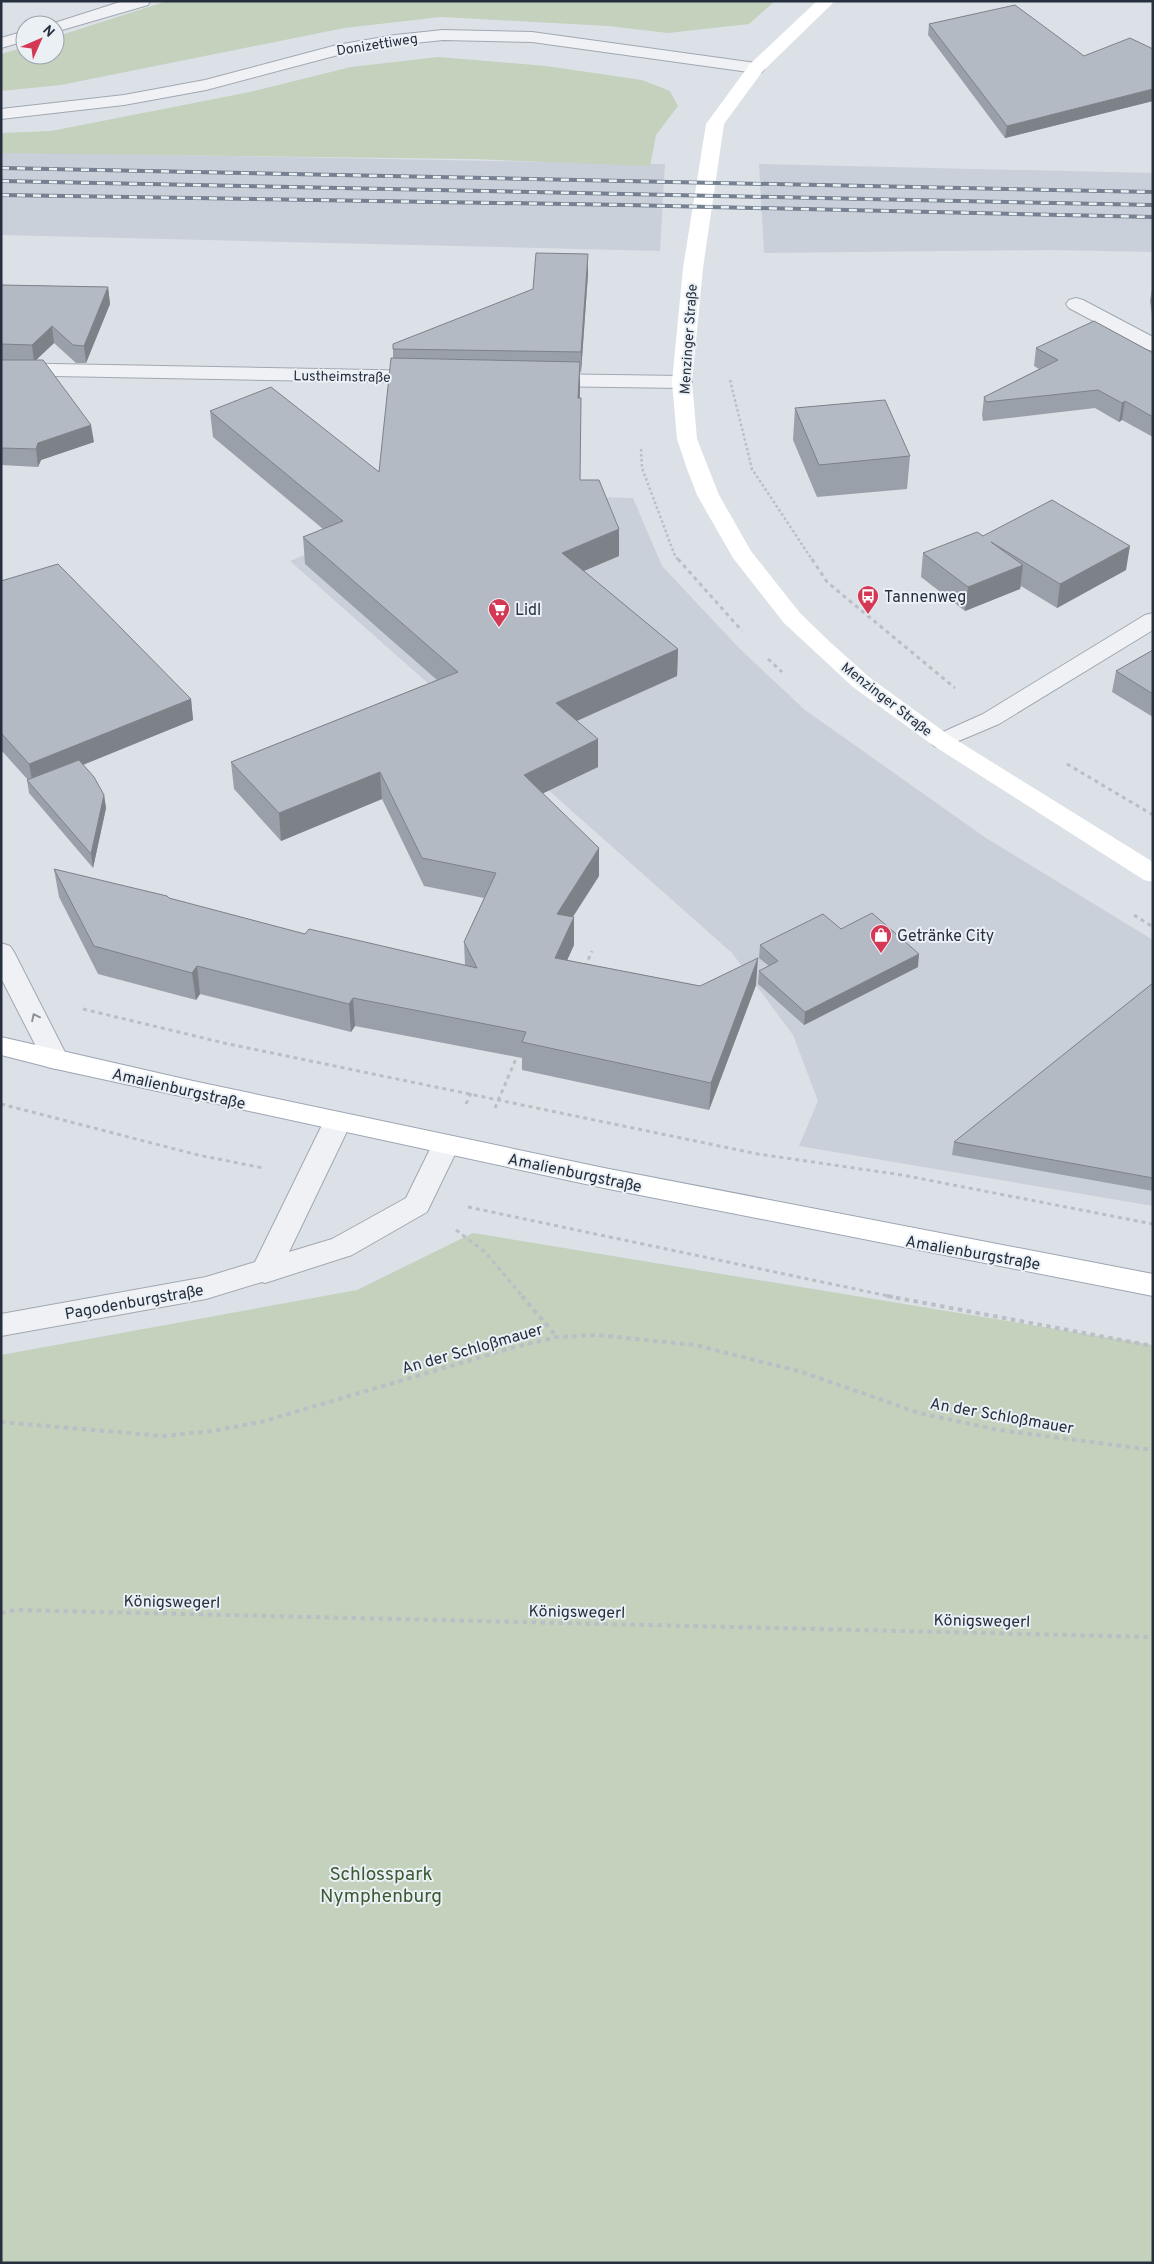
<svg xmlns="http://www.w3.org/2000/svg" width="1154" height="2264" font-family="Overpass,sans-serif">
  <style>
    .built { fill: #cad0d9 }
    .green { fill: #c3d1bd }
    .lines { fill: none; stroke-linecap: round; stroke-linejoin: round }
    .lane-casing { stroke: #a1a8b1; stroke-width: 2 }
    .street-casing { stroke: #a1a8b1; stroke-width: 2 }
    .primary-casing { stroke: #9ba5b3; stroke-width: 2 }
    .path-far2 { stroke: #babfc5; stroke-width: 2.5; stroke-dasharray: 2.5 2.5; stroke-linecap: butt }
    .path-far1 { stroke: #babfc5; stroke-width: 3; stroke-dasharray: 4 4; stroke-linecap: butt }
    .path { stroke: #babfc5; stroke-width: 4; stroke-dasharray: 4.5 4.5; stroke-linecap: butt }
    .lane { fill: #eff1f5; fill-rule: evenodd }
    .street { fill: #eff1f5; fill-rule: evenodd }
    .secondary { fill: #fff; fill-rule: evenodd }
    .primary { fill: #fff; fill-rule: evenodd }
    .rail-casing { stroke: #758091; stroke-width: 4 }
    .rail { stroke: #ebf0f5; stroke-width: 2.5; stroke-dasharray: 8; stroke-linecap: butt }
    .wall { fill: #9aa0a9 }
    .shaded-wall { fill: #7d8289 }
    .building { fill: #b3bac4; stroke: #7d8289 }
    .oneway { stroke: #8a909a }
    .labels { text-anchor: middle; stroke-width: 4; stroke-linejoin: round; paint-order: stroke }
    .far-street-label { font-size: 14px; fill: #252f3e; stroke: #ebf0f5 }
    .poi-label { font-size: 16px; fill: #252f3e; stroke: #ebf0f5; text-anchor: start }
    .street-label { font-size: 16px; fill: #252f3e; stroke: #ebf0f5 }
    .near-park-label { font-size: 19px; fill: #3b5a32; stroke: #ebf0f5 }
  </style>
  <rect width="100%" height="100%" fill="#dce1e7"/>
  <!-- built -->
  <path class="built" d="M 1,152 L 665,164 L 660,251 L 1,235 Z
    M 759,164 L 1153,173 L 1153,252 L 1052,250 L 764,253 Z
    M 456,493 L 633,498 L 662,566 L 740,649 L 805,710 L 986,838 L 1153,940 L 1153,1206 L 799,1146 L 818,1101 L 793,1035 L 732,953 L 290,561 Z"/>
  <!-- green -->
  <path class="green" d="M 167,1 L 775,1 L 749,24 L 668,33 L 608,26 L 441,17 L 344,28 L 61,85 L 1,91 L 1,54 L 25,47 L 25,55 L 55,55 L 55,37 Z
    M 438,57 L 546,66 L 642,80 L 670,91 L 678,106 L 656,135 L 650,166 L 472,159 L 1,153 L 1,133 L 51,131 L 250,92 L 351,67 Z
    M 473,1233 L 1153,1345 L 1153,2263 L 1,2263 L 1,1355 L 357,1290 Z"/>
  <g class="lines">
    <!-- lane casing -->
    <g class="lane-casing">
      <path id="lane" d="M 1076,298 L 1083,300 L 1153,337 L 1153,351 L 1146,349 L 1069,308 L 1066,304 L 1069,300 Z
        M 1153,613 L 1153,630 L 999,724 L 942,748 L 934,746 L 930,741 L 934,736 L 983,714 L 1145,615 Z"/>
    </g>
    <!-- street casing -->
    <g class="street-casing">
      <path id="street" d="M 123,1 L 150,1 L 148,5 L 55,32 L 55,25 L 48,25 Z
        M 443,30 L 532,32 L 756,63 L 762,64 L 765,68 L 762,72 L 756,73 L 532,42 L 443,40 L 395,45 L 338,55 L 206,90 L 124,105 L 1,119 L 1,109 L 124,95 L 205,80 L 337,45 L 395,35 Z
        M 25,31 L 25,41 L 1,48 L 1,38 Z
        M 1,363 L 427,371 L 434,373 L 437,377 L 434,381 L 427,383 L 1,375 Z
        M 543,374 L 682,376 L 689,378 L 692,382 L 689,386 L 682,388 L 543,386 L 536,384 L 533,380 L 536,376 Z
        M 1,943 L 10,946 L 14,952 L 69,1060 L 65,1067 L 56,1069 L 47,1067 L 43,1060 L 1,978 Z
        M 337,1113 L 347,1116 L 351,1123 L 289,1252 L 332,1239 L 406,1198 L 435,1139 L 445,1136 L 455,1139 L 459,1146 L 427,1212 L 352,1255 L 265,1283 L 262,1282 L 206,1299 L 1,1336 L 1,1314 L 206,1277 L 255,1262 L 323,1123 L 327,1116 Z"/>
    </g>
    <!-- primary casing -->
    <g class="primary-casing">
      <path id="primary" d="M 1,1037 L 193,1081 L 604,1168 L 1153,1274 L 1153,1296 L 604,1188 L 56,1069 L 1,1055 Z"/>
    </g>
    <!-- path-far2 -->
    <path class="path-far2" d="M 730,380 L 752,469 L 813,561
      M 641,449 L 642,468 L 675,556 L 679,561"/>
    <!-- path-far1 -->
    <path class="path-far1" d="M 678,559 L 742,631
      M 812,559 L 827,582 L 955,688
      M 768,659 L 782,672
      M 1067,764 L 1153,815
      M 1134,915 L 1153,927
      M 585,967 L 592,951
      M 83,1009 L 224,1043 L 758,1154 L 902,1175 L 1153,1224
      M 1,1104 L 198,1155 L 263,1168
      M 466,1104 L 471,1093
      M 495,1108 L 518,1054
      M 468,1207 L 893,1297
      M 456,1230 L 485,1252 L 523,1297"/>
    <!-- path -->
    <path class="path" d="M 522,1296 L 557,1337
      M 887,1296 L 1153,1346
      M 1,1422 L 163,1436 L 212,1431 L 261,1422 L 515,1347 L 557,1337 L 597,1335 L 695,1345 L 802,1372 L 919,1413 L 999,1430 L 1153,1450
      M 1,1613 L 16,1610 L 1153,1637"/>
    <!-- lane -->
    <use href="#lane" class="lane"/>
    <!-- street -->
    <use href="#street" class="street"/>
    <!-- secondary -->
    <path class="secondary" d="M 817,1 L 835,1 L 762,72 L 724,124 L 703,268 L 692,382 L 697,439 L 719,495 L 751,551 L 800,613 L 831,643 L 869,677 L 950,736 L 1153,862 L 1153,882 L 1144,880 L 934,746 L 853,687 L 784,623 L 733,558 L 697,495 L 687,469 L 677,439 L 672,382 L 683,268 L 706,124 L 750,64 Z"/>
    <!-- primary -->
    <use href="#primary" class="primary"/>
    <!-- rail casing -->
    <g class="rail-casing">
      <path id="rail" d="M 1,168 L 1153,192
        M 1,181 L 1153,205
        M 1,195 L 626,205 L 1153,217"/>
    </g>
    <!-- rail -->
    <use href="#rail" class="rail"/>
  </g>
  <!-- wall -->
  <path class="wall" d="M 929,24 L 1084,56 L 1153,49 L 1153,101 L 1005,138 L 928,35 Z
    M 588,274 L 581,372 L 580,372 L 580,480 L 619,556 L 584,571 L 678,649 L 677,676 L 577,721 L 598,739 L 598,767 L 543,793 L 599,876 L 573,917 L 574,945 L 567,960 L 700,986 L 756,985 L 709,1110 L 522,1070 L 522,1058 L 355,1026 L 351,1032 L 200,994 L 196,1000 L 98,974 L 59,897 L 54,869 L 305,934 L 465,965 L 464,942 L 484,898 L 424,886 L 382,799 L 281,841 L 234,789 L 231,762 L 437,680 L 305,564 L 303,537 L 323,529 L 213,437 L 210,411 L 379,472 L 393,358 L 393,349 Z
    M 1153,283 L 1153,322 L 1150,301 Z
    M 1,285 L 108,287 L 110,304 L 86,363 L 76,363 L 54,343 L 36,360 L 94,442 L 41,460 L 38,467 L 1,465 Z
    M 1036,348 L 1153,353 L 1153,437 L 1122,420 L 1119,422 L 1095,408 L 983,421 L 982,415 L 984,397 L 1039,369 L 1034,366 Z
    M 795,408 L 910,456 L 907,489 L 817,497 L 793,440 Z
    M 983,536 L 1126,570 L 1057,608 L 1021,586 L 1020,589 L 965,611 L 921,577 L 923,553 Z
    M 1,581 L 191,699 L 193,720 L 83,765 L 104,795 L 106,808 L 93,868 L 29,793 L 27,780 L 28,780 L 1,750 Z
    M 1153,650 L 1153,717 L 1112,692 L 1116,671 Z
    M 841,929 L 918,967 L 804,1025 L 758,984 L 759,971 L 769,966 L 759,958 L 760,945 Z
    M 1153,983 L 1153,1191 L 952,1155 L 954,1142 Z"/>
  <!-- shaded-wall -->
  <path class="shaded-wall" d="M 1153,89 L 1153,101 L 1005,138 L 1007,126 Z
    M 588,254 L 588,274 L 581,372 L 581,352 Z
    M 108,287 L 110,304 L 86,363 L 84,346 Z
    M 52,326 L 54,343 L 34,362 L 32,345 Z
    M 580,362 L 580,388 L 578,424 L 578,398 Z
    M 1125,401 L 1122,420 L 1119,422 L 1122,403 Z
    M 91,425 L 94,442 L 41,460 L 38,467 L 36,449 L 38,443 Z
    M 619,529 L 619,556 L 562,580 L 562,553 Z
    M 1130,546 L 1126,570 L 1057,608 L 1060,584 Z
    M 1023,565 L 1020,589 L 965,611 L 968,587 Z
    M 678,649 L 677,676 L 556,730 L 556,703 Z
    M 191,699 L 193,720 L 33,785 L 29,764 Z
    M 598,739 L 598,767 L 525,802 L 524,775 Z
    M 380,772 L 382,799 L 281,841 L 279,813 Z
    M 104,795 L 106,808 L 93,868 L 91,854 Z
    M 599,848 L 599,876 L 557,941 L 557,914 Z
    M 574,917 L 574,945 L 556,985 L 555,958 Z
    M 919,954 L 918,967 L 804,1025 L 805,1012 Z
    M 758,958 L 756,985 L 709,1110 L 711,1083 Z
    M 197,966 L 200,994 L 196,1000 L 192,973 Z
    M 353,998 L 355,1026 L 351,1032 L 349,1004 Z"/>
  <!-- building -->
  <path class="building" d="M 1015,5 L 1084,56 L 1130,38 L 1153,49 L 1153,89 L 1007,126 L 929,24 Z
    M 536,253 L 588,254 L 581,352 L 393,349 L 393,344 L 533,289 Z
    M 1,285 L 108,287 L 84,346 L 73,345 L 52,326 L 32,345 L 1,344 Z
    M 1094,321 L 1153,353 L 1153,417 L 1125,401 L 1122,403 L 1098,390 L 986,402 L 984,397 L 1058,360 L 1036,348 Z
    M 391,358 L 580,362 L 578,398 L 581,398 L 580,480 L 599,480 L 619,529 L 562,553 L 678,649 L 556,703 L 598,739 L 524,775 L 599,848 L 557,914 L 574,917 L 555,958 L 700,986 L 758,958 L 711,1083 L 522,1042 L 526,1032 L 353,998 L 349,1004 L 197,966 L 192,973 L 94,946 L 54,869 L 167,896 L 169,898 L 305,934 L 309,929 L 477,968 L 464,942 L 496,873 L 422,858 L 380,772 L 279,813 L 231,762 L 458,672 L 303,537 L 343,521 L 210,411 L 271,387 L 379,472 Z
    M 1,360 L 43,360 L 91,425 L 38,443 L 36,449 L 1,448 Z
    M 885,400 L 910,456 L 819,465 L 795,408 Z
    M 1052,500 L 1130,546 L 1060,584 L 991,542 L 1023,565 L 968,587 L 923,553 L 977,532 L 983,536 Z
    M 58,564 L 191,699 L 29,764 L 1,733 L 1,581 Z
    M 1153,650 L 1153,694 L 1116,671 Z
    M 79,760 L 94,777 L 104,795 L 91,854 L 27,780 Z
    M 872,913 L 919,954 L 805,1012 L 759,971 L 778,961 L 760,945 L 823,914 L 841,929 Z
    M 1153,983 L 1153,1178 L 954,1142 Z"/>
  <!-- one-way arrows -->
  <defs><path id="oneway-chevron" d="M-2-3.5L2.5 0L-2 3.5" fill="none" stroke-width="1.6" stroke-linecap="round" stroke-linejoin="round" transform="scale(1.25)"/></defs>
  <use class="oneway" href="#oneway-chevron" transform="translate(35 1017) rotate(-116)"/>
  <!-- icons -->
  <defs>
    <g id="bus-pin" transform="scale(1.125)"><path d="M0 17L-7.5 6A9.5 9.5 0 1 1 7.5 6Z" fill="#d53855" stroke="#ebf0f5"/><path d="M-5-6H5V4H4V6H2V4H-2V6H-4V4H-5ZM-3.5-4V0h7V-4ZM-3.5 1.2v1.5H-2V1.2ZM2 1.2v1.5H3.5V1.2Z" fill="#fff"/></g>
    <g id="supermarket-pin" transform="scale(1.125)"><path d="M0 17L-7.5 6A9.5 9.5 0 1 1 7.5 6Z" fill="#d53855" stroke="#ebf0f5"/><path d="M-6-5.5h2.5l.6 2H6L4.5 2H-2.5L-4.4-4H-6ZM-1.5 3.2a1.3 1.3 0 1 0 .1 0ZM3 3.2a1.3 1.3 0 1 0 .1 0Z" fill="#fff"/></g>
    <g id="shop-pin" transform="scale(1.125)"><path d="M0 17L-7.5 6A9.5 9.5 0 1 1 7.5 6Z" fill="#d53855" stroke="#ebf0f5"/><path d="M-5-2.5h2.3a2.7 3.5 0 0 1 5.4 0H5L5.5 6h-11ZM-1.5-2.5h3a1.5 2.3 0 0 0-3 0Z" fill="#fff"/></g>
  </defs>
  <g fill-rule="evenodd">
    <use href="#bus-pin" x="868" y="596"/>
    <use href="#supermarket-pin" x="499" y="609"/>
    <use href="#shop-pin" x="881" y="935"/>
  </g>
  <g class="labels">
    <!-- far-street labels -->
    <g class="far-street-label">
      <text transform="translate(377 44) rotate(-9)" y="5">Donizettiweg</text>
      <text transform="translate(688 339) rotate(-86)" y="5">Menzinger Straße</text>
      <text transform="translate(342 376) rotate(1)" y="5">Lustheimstraße</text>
      <text transform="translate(887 699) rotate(38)" y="5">Menzinger Straße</text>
    </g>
    <!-- poi labels -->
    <g class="poi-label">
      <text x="884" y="602">Tannenweg</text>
      <text x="515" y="615">Lidl</text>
      <text x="897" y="941">Getränke City</text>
    </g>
    <!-- street labels -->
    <g class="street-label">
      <text transform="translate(179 1088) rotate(13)" y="6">Amalienburgstraße</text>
      <text transform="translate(575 1172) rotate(12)" y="6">Amalienburgstraße</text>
      <text transform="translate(973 1252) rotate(10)" y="6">Amalienburgstraße</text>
      <text transform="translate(134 1301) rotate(-10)" y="6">Pagodenburgstraße</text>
      <text transform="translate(472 1348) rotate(-16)" y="6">An der Schloßmauer</text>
      <text transform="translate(1002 1415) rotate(10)" y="6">An der Schloßmauer</text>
      <text transform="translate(172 1601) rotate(1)" y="6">Königswegerl</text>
      <text transform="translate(577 1611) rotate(1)" y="6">Königswegerl</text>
      <text transform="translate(982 1620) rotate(1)" y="6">Königswegerl</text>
    </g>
    <!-- near-park labels -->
    <g class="near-park-label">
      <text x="381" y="1880">Schlosspark<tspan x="381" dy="22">Nymphenburg</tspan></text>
    </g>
  </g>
  <!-- border -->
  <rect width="1154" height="2264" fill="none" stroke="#252f3e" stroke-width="5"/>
  <!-- north arrow -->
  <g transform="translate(40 40) rotate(45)"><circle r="24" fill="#ebf0f5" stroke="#9ca3ac"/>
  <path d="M0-4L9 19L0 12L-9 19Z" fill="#d53855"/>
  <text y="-8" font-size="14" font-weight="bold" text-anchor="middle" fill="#252f3e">N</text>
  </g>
</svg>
